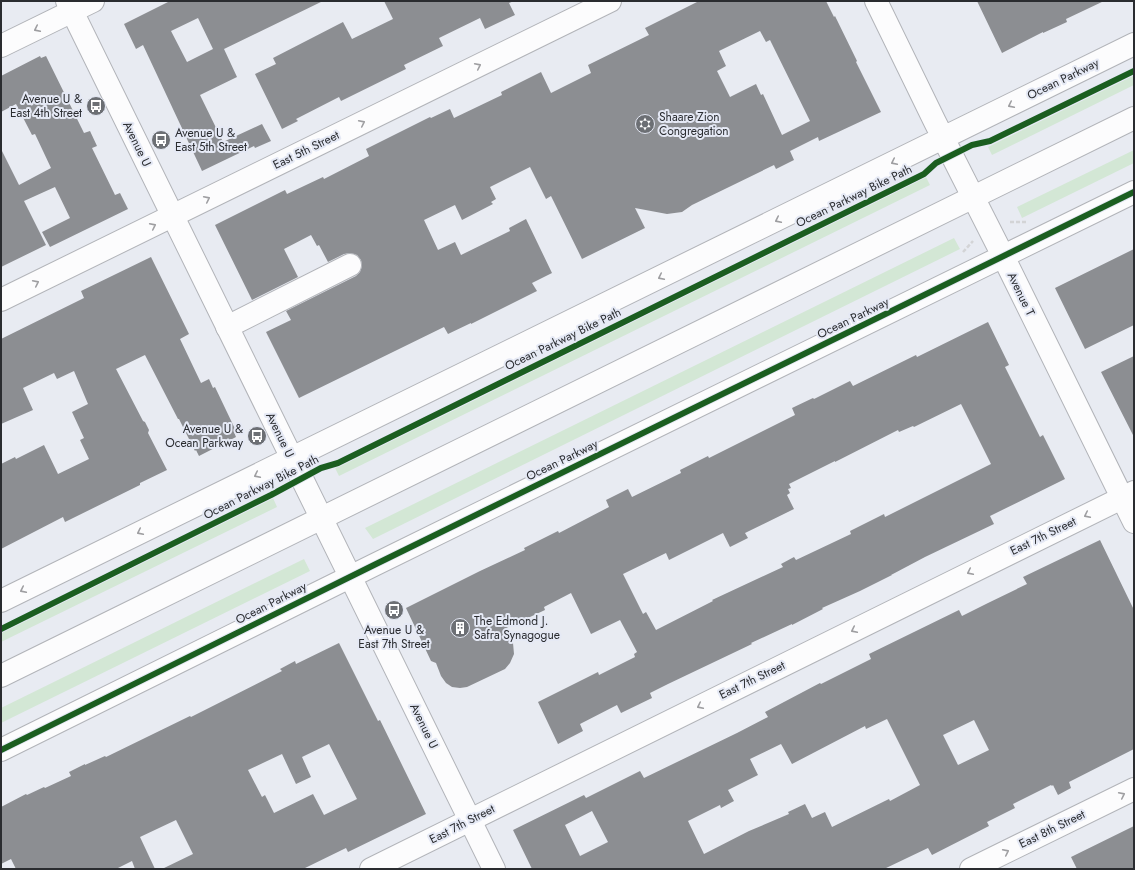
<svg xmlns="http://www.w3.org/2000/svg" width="1135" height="870" font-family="Jost,sans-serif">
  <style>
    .green { fill: #d3e7d5 }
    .building { fill: #8c8e92; fill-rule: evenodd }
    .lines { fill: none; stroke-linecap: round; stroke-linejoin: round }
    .minor-casing { stroke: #b2b4b9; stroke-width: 24 }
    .major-casing { stroke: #b2b4b9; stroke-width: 24 }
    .path { stroke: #d3d4d6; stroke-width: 2.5; stroke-dasharray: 4 2; stroke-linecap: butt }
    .minor { stroke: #fcfcfd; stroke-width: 22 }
    .major { stroke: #fcfcfd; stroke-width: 22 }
    .cycleway-casing { stroke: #e5e9f5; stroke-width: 8 }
    .cycleway { stroke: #1b5e20; stroke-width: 6 }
    .oneway { stroke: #9e9ea1 }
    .labels { text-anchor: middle; stroke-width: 4; stroke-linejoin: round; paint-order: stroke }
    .street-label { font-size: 12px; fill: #2a2c30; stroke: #e5e9f5 }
    .poi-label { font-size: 12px; fill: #2a2c30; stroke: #e5e9f5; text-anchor: start }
  </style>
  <rect width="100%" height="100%" fill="#e8ebf2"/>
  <!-- green -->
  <path class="green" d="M 1134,75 L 1134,85 L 992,155 L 988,147 Z
    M 1134,150 L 1134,163 L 1022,218 L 1017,207 Z
    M 926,177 L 930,185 L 339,476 L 335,468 Z
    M 954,238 L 960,249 L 373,539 L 365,528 Z
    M 273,498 L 277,507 L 1,642 L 1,632 Z
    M 304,559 L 310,571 L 1,723 L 1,708 Z"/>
  <!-- building -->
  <path class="building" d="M 170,1 L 323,1 L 224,49 L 237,77 L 200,95 L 223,142 L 262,124 L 271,141 L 255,148 L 254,146 L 202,171 L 143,45 L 136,49 L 124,24 ZM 198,18 L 213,49 L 187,62 L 171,31 Z
    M 384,1 L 514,1 L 509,3 L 515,15 L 485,29 L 480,18 L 439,38 L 443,46 L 404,65 L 406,69 L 341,101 L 339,97 L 296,119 L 298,121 L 282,129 L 255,74 L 276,64 L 273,58 L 343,22 L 352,39 L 393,19 Z
    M 699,1 L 826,1 L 834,17 L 835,16 L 857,61 L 856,62 L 881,112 L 819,141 L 818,137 L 790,151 L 794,160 L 776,169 L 774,165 L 692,205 L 682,212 L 667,214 L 635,208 L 645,228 L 582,259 L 551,196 L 546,199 L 530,167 L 490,187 L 496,199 L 491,202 L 493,204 L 462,220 L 455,205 L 424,220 L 438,250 L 455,242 L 461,255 L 510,231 L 509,228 L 526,219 L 552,273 L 532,283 L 537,291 L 471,324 L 471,323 L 448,334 L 444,327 L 299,398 L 266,332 L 291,320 L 286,311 L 356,276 L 360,272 L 362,266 L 361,260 L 357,255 L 350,253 L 344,254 L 328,262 L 319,245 L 317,246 L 311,235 L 284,249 L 298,277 L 252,300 L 215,225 L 285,190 L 287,194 L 323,177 L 324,179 L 369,156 L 366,149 L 430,117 L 431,118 L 450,109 L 454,118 L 502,95 L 501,92 L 541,72 L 551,93 L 591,73 L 588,65 L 649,35 L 645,28 ZM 760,31 L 766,42 L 770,40 L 810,121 L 782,135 L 763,94 L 761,95 L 756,84 L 730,97 L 717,71 L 726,66 L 719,51 Z
    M 977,1 L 1104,1 L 1066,19 L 1067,22 L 1043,33 L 1043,32 L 1002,53 Z
    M 40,56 L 41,58 L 46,56 L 84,133 L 90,131 L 97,146 L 92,148 L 115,195 L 120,193 L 128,209 L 50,247 L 42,232 L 70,218 L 55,187 L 24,201 L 46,245 L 1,267 L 1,149 L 19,185 L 51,168 L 35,134 L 32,135 L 16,104 L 1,112 L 1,76 Z
    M 1134,249 L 1134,325 L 1085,349 L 1055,288 Z
    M 151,257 L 189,334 L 180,339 L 201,383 L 209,379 L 213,388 L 215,387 L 236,431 L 234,432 L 236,437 L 199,456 L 196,450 L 195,451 L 179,419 L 178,419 L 145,355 L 116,369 L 143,421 L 145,422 L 149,430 L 148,433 L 167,470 L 140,483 L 140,485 L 65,522 L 63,517 L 1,549 L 1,464 L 15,457 L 16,459 L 44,445 L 58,474 L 89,459 L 80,440 L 84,438 L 72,412 L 88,404 L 74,371 L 57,379 L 54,373 L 23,388 L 33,410 L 1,424 L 1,339 L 84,298 L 81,291 Z
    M 988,322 L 1009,365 L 1005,367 L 1040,437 L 1043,435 L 1065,479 L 990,516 L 994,524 L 925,557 L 891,575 L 892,575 L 860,591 L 822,608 L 823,609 L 792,625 L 792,624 L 751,643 L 752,644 L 668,684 L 650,693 L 652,698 L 621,713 L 617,705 L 580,724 L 583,731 L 558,744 L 538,702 L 598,672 L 599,675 L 635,657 L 634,654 L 637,652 L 620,620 L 591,634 L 571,593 L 544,607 L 545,610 L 504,629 L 513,643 L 514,654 L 510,663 L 505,669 L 467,687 L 460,688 L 452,687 L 446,683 L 441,676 L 436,663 L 431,661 L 406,608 L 480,571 L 525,550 L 524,548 L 558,531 L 559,533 L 609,507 L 606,500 L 628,489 L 632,497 L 681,473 L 680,470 L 708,456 L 709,458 L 795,415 L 792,408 L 813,398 L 814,399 L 850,381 L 853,386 L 916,355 L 917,357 ZM 961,404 L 991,464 L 885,517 L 884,514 L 850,531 L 851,534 L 796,560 L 794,557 L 781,564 L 783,567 L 712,600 L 713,601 L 656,630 L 646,612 L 643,614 L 623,574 L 666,553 L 669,560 L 723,533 L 730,547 L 748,538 L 745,533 L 794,509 L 787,495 L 790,493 L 788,489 L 791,488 L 789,484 L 835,461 L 835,462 L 898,430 L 899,432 L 913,426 L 914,427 Z
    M 1134,356 L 1134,437 L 1101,372 Z
    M 1100,540 L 1134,610 L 1134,749 L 1069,782 L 1071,788 L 1058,795 L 1053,785 L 1052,786 L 1051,785 L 1013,804 L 1015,808 L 987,822 L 989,826 L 932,855 L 928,848 L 884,869 L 532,869 L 513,830 L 584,795 L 586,798 L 640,771 L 644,778 L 737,733 L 768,717 L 765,712 L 820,683 L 821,684 L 871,659 L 869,654 L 959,610 L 962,616 L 988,603 L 1027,584 L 1023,577 ZM 887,719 L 920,785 L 890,801 L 889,799 L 832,827 L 825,812 L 812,818 L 805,804 L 788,812 L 789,814 L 749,831 L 704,854 L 688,821 L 720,805 L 721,808 L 734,801 L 728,790 L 758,775 L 750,759 L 781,744 L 792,764 L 865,726 L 866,729 ZM 974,720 L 989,750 L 958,765 L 943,735 ZM 592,811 L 608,842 L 580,856 L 565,825 Z
    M 339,643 L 378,721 L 380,720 L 426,814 L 348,852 L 346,848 L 303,869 L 162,869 L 193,854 L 176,820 L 140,837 L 155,869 L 135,869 L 132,861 L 116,869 L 16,869 L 11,859 L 1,864 L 1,807 L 26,794 L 27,795 L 44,787 L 45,788 L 71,776 L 69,772 L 85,764 L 85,765 L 105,756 L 106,757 L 190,716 L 191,717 L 282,671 L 280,669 L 295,661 L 296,664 ZM 329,744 L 357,799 L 324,815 L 313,794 L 274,813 L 265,795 L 262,797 L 248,770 L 282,754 L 296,784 L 311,777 L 302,757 Z
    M 1134,826 L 1134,869 L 1077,869 L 1071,857 Z"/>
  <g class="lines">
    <!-- minor casing -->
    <g class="minor-casing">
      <path id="minor" d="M 876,1 L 935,122 L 1003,256 L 1134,522
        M 1,46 L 93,1
        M 1,300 L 610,1
        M 227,327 L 350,265
        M 1,601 L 1134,44
        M 1,750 L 374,565 L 1134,192
        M 371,869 L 1134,492
        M 971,869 L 1134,789"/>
    </g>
    <!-- major casing -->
    <g class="major-casing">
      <path id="major" d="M 67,1 L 494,869
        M 1,676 L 1134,118"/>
    </g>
    <!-- path -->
    <path class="path" d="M 1010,222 L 1026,222
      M 963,252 L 973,241"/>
    <!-- minor -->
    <use href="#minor" class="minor"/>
    <!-- major -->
    <use href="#major" class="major"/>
    <!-- cycleway casing -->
    <g class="cycleway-casing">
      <path id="cycleway" d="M 1,629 L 271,495 L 321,468 L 338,463 L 924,174 L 936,163 L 972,145 L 990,141 L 1134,71
        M 1,750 L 374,565 L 1134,192"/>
    </g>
    <!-- cycleway -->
    <use href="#cycleway" class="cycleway"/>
  </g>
  <!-- one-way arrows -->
  <defs><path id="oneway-chevron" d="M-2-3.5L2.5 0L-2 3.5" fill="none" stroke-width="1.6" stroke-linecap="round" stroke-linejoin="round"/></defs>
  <g class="oneway">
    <use href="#oneway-chevron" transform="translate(37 29) rotate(154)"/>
    <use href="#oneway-chevron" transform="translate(478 66) rotate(-26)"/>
    <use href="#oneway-chevron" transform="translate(1011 105) rotate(154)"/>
    <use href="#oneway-chevron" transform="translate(362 123) rotate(-26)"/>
    <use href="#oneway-chevron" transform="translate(894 162) rotate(154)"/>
    <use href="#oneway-chevron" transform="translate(207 199) rotate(-26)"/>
    <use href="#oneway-chevron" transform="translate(778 220) rotate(154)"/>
    <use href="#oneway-chevron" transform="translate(153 226) rotate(-26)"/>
    <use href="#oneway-chevron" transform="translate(661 277) rotate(154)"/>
    <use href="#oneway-chevron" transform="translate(36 283) rotate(-26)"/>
    <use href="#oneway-chevron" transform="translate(257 475) rotate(154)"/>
    <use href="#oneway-chevron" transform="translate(1087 515) rotate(154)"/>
    <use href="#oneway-chevron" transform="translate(140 532) rotate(154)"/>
    <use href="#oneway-chevron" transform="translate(970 572) rotate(154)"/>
    <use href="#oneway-chevron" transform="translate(23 590) rotate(154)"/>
    <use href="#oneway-chevron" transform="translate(854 630) rotate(154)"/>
    <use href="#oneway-chevron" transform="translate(700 706) rotate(154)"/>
    <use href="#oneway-chevron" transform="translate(1122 795) rotate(-26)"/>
    <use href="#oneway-chevron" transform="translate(1006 852) rotate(-26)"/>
  </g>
  <!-- icons -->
  <defs>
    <g id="bus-disc" transform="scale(1)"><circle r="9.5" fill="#6c6f74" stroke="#e5e9f5"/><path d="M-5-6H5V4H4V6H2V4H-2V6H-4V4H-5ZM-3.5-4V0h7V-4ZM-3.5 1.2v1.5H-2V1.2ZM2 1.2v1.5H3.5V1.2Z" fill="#fff"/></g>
    <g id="synagogue-disc" transform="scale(1)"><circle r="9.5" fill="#6c6f74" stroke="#e5e9f5"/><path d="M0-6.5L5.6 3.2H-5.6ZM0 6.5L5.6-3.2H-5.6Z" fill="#fff"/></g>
    <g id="building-disc" transform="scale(1)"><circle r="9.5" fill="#6c6f74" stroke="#e5e9f5"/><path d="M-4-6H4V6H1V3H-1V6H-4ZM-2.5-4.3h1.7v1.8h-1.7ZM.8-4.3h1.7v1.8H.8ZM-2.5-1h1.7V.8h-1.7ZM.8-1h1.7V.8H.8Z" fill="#fff"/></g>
  </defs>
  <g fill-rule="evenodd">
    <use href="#bus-disc" x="96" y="106"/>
    <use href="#synagogue-disc" x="645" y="124"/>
    <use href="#bus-disc" x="161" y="140"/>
    <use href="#bus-disc" x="257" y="436"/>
    <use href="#bus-disc" x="394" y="610"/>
    <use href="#building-disc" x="460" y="628"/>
  </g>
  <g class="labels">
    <!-- street labels -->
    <g class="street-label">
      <text transform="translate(1063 79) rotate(-26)" y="4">Ocean Parkway</text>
      <text transform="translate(137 144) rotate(64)" y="4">Avenue U</text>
      <text transform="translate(306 150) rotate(-26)" y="4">East 5th Street</text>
      <text transform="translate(854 196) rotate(-26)" y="4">Ocean Parkway Bike Path</text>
      <text transform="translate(1021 294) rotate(64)" y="4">Avenue T</text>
      <text transform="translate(853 318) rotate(-26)" y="4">Ocean Parkway</text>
      <text transform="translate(563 339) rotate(-26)" y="4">Ocean Parkway Bike Path</text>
      <text transform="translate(280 435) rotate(64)" y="4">Avenue U</text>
      <text transform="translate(562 460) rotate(-26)" y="4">Ocean Parkway</text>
      <text transform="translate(261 487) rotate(-27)" y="4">Ocean Parkway Bike Path</text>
      <text transform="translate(1043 536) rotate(-26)" y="4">East 7th Street</text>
      <text transform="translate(271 603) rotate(-27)" y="4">Ocean Parkway</text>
      <text transform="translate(752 680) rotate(-26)" y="4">East 7th Street</text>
      <text transform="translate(424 726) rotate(64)" y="4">Avenue U</text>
      <text transform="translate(462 824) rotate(-27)" y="4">East 7th Street</text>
      <text transform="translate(1052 829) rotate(-26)" y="4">East 8th Street</text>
    </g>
    <!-- poi labels -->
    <g class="poi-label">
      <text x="82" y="103" text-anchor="end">Avenue U &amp;<tspan x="82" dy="14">East 4th Street</tspan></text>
      <text x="659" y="121">Shaare Zion<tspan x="659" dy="14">Congregation</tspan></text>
      <text x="175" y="137">Avenue U &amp;<tspan x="175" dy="14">East 5th Street</tspan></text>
      <text x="243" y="433" text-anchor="end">Avenue U &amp;<tspan x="243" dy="14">Ocean Parkway</tspan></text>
      <text x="474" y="625">The Edmond J.<tspan x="474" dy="14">Safra Synagogue</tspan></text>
      <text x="394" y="634" text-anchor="middle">Avenue U &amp;<tspan x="394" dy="14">East 7th Street</tspan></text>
    </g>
  </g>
  <!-- border -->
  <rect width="1135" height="870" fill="none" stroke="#2a2c30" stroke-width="4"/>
</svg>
